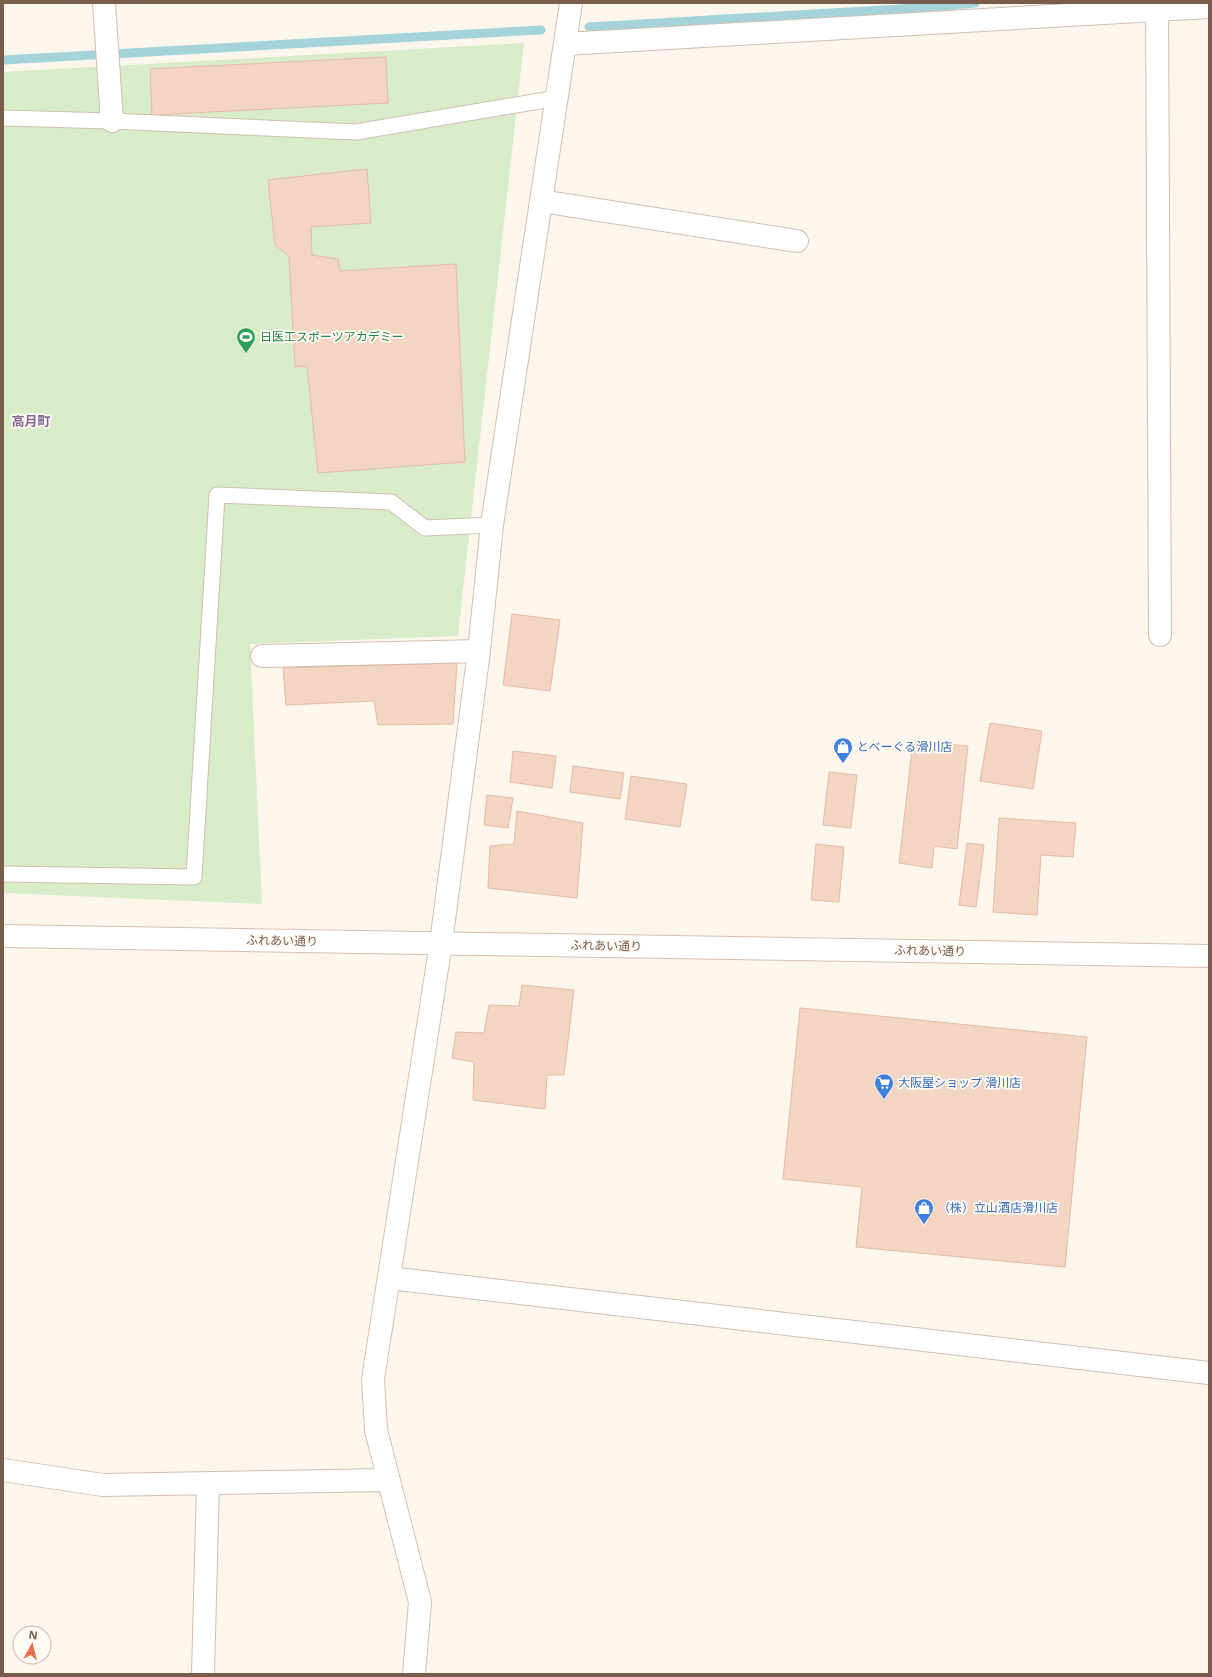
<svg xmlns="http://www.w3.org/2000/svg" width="1212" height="1677" font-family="'Noto Sans','Noto Sans JP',sans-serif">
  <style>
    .green { fill: #d8ecc9 }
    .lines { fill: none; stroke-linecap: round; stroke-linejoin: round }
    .stream { stroke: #a5d3da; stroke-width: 9 }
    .building { fill: #f3d5c3; stroke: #e6bba3 }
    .lane-casing { stroke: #d1beb0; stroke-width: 17 }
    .street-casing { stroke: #d1beb0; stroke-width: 24 }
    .secondary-casing { stroke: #d6c0b0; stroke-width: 24 }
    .lane { stroke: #fff; stroke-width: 15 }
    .street { stroke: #fff; stroke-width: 22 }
    .secondary { stroke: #fff; stroke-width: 22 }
    .labels { text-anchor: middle; stroke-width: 3.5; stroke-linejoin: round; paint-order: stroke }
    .leisure-label { font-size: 12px; fill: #27864d; stroke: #fffaf3; text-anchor: start }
    .shop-label { font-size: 12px; fill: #366cbe; stroke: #fffaf3; text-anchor: start }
    .street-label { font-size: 12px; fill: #7a5c4d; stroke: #fffaf3 }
    .neighbourhood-label { font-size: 13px; font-weight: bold; fill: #846695; stroke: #fffaf3 }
  </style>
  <rect width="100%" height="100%" fill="#fdf6ec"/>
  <!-- green -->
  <path class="green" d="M 524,43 L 458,636 L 250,644 L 262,904 L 3,893 L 3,72 Z"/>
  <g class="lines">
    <!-- stream -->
    <path class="stream" d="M 589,27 L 934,7 L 975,3
      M 3,60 L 541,30"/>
  </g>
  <!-- building -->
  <path class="building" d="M 386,57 L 388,103 L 152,115 L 150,69 Z
    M 367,169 L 371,223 L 311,227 L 312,255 L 338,259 L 340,271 L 456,264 L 465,462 L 318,473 L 307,366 L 295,367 L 289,256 L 275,245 L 268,180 Z
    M 512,614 L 560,620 L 550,691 L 503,685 Z
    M 457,663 L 453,724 L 378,725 L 374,701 L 286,705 L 283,668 Z
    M 990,723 L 1042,731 L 1033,789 L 980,781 Z
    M 913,741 L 968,746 L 957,849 L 934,846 L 932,868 L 899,863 Z
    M 513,751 L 556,756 L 552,788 L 510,782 Z
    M 573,766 L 624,773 L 620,799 L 570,792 Z
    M 829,772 L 857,775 L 851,828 L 823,825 Z
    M 631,776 L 687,784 L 680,827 L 625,819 Z
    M 487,795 L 513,798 L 508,828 L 484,825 Z
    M 517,811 L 583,823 L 577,898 L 488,888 L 490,846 L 514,844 Z
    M 999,818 L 1076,823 L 1073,857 L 1041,855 L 1037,915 L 993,912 Z
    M 967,843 L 984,845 L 976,907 L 959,905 Z
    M 816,844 L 844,847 L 839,902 L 811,900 Z
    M 522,985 L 574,990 L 564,1075 L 547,1075 L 545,1109 L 473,1100 L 474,1062 L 452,1058 L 456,1032 L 484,1033 L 489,1005 L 519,1006 Z
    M 800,1008 L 1087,1037 L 1065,1267 L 856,1247 L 862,1187 L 783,1179 Z"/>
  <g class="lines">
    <!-- lane casing -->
    <g class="lane-casing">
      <path id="lane" d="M 3,118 L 112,121 L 356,132 L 557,98
        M 3,874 L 194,877 L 217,495 L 391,502 L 425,528 L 492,525"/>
    </g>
    <!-- street casing -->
    <g class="street-casing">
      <path id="street" d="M 104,3 L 112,121
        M 1157,3 L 1160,635
        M 565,44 L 1209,7
        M 541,201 L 797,241
        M 262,656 L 479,651
        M 441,943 L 479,651 L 492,525 L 571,3
        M 389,1278 L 1209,1373
        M 3,1470 L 103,1485 L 388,1480
        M 203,1674 L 208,1483"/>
    </g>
    <!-- secondary casing -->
    <g class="secondary-casing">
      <path id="secondary" d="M 3,936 L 1209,956
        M 414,1674 L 420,1602 L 376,1430 L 373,1379 L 441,943"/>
    </g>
    <!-- lane -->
    <use href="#lane" class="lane"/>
    <!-- street -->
    <use href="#street" class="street"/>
    <!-- secondary -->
    <use href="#secondary" class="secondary"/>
  </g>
  <!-- icons -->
  <defs>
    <g id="stadium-pin" transform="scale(1)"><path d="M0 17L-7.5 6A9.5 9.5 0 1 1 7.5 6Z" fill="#2e9e5b" stroke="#fffaf3"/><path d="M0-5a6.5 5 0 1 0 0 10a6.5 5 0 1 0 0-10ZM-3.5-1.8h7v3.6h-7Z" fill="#fff"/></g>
    <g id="shop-pin" transform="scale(1)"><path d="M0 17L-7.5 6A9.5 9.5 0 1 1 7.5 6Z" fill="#3f7fe0" stroke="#fffaf3"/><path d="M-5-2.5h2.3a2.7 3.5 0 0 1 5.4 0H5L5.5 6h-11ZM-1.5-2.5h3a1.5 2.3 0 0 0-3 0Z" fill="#fff"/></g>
    <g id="supermarket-pin" transform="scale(1)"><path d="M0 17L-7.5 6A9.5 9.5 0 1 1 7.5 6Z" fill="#3f7fe0" stroke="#fffaf3"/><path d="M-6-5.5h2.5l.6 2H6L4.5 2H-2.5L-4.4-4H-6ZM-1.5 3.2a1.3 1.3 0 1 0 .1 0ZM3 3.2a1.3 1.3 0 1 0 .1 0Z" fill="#fff"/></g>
  </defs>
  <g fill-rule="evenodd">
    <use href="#stadium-pin" x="246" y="337"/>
    <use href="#shop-pin" x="843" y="747"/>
    <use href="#supermarket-pin" x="884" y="1083"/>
    <use href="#shop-pin" x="924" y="1208"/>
  </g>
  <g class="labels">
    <!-- leisure labels -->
    <g class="leisure-label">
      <text x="260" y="341">日医工スポーツアカデミー</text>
    </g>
    <!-- shop labels -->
    <g class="shop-label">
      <text x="857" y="751">とべーぐる滑川店</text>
      <text x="898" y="1087">大阪屋ショップ 滑川店</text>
      <text x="938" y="1212">（株）立山酒店滑川店</text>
    </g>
    <!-- street labels -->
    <g class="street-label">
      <text transform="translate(282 941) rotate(1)" y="4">ふれあい通り</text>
      <text transform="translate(606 946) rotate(1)" y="4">ふれあい通り</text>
      <text transform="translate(930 951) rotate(1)" y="4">ふれあい通り</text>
    </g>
    <!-- neighbourhood labels -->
    <g class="neighbourhood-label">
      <text x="31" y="426">高月町</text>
    </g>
  </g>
  <!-- border -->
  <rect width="1212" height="1677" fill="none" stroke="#7a5c4d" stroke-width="8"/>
  <!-- north arrow -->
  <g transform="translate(32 1645) rotate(7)"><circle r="19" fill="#fffaf3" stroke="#cabbb1"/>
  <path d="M0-3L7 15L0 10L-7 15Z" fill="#e76f51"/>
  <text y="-6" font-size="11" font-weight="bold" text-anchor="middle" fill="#7a5c4d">N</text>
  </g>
</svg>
